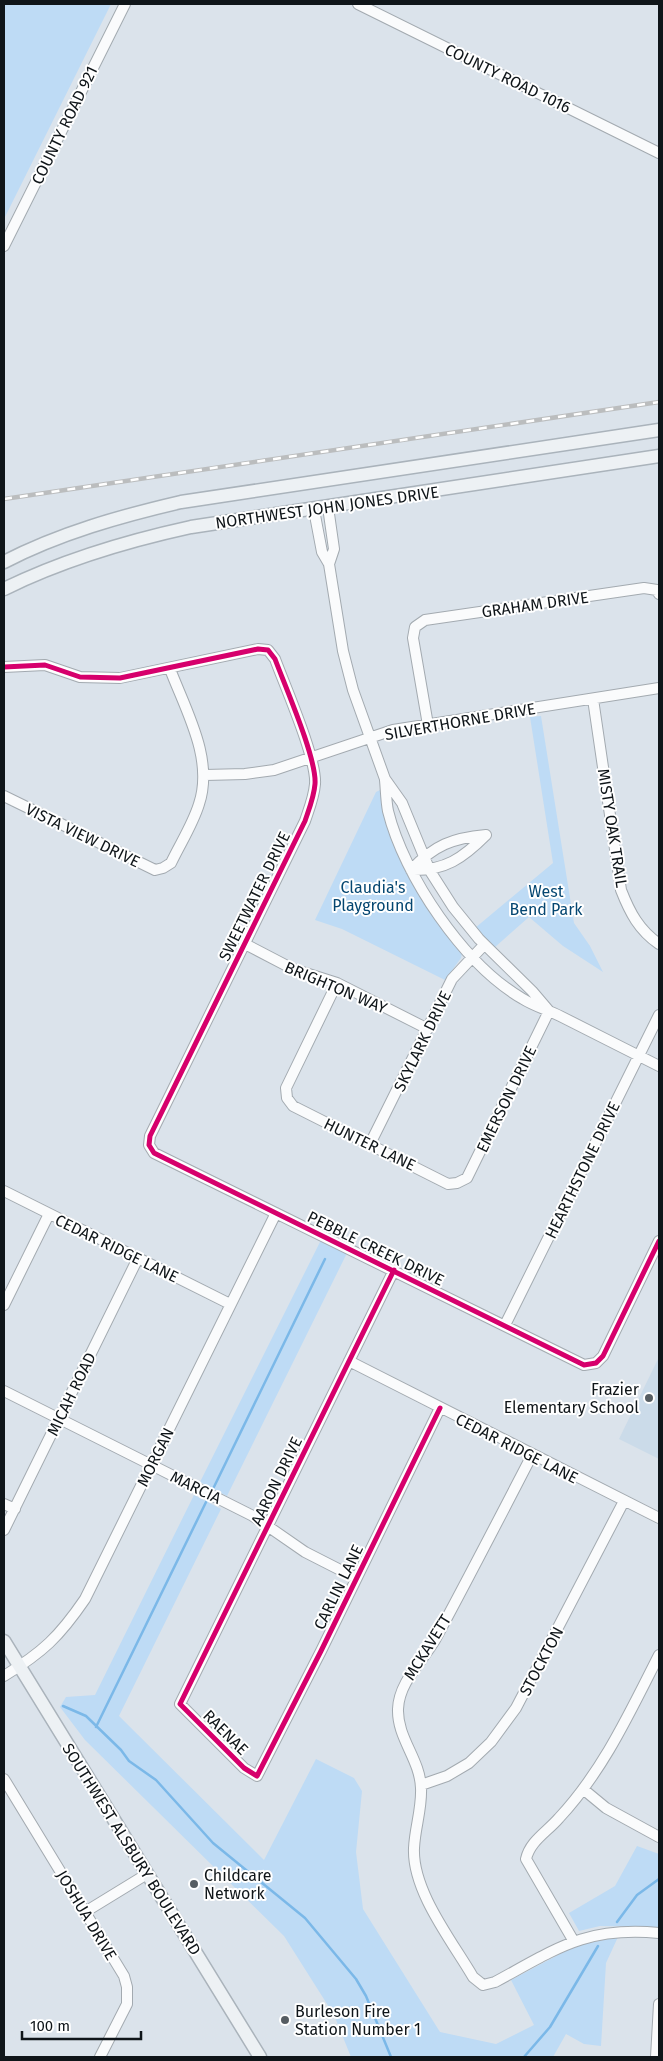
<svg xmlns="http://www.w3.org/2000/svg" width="663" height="2061" font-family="'Fira Sans',sans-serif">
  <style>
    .built { fill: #cbdbe9 }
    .green { fill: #bedbf5 }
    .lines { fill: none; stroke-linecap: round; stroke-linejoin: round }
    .stream { stroke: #7bb8e8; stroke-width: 2.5 }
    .minor-casing { stroke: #a3aab0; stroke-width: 12 }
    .major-casing { stroke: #aab3bb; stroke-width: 15 }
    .minor { stroke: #fafbfc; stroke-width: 10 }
    .major { stroke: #edf1f4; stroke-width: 12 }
    .rail-casing { stroke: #bbbdbe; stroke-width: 4.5 }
    .rail { stroke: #fff; stroke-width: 2.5; stroke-dasharray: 8; stroke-linecap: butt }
    .cycleway-casing { stroke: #fff; stroke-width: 8 }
    .cycleway { stroke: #d6006c; stroke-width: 5 }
    .poi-dot { fill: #565d62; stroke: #fff; stroke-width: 2 }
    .labels { text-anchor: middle; stroke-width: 4; stroke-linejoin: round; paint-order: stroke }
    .street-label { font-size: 16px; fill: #0f1519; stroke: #fff }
    .park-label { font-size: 16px; fill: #044671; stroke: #fff }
    .poi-label { font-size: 16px; fill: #0f1519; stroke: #fff; text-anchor: start }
  </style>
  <rect width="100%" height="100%" fill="#dbe3eb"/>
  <!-- built -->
  <path class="built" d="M 659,1357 L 659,1459 L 619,1439 Z"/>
  <!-- green -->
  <path class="green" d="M 4,4 L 111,4 L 4,219 Z
    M 541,716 L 574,923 L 590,946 L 603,972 L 563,946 L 529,917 L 494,948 L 475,928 L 553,863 L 530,717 Z
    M 380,790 L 386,816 L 462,953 L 461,958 L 445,980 L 342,929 L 315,920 L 376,792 Z
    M 321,1240 L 347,1253 L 227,1496 L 200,1482 Z
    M 194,1495 L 221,1509 L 119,1716 L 264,1860 L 316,1759 L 354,1778 L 362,1791 L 356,1852 L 363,1909 L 440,2032 L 496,2044 L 534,2025 L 511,1980 L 575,1946 L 618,1937 L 606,1963 L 601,2046 L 584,2044 L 566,2034 L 553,2057 L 351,2057 L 334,2015 L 284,1936 L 85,1740 L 60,1707 L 66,1697 L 95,1695 Z
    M 637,1846 L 659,1854 L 659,1927 L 600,1926 L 579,1931 L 569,1913 L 615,1886 Z"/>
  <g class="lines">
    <!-- stream -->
    <path class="stream" d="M 212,1491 L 325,1259
      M 63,1706 L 86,1716 L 121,1750 L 129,1761 L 156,1780 L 213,1843 L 305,1918 L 356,1979 L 366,1996 L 391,2057
      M 96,1727 L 209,1496
      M 617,1922 L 637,1895 L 659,1879
      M 524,2057 L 550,2027 L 598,1946"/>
    <!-- minor casing -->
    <g class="minor-casing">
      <path id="minor" d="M 358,4 L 659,153
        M 4,246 L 125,4
        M 328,507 L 334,549 L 329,564
        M 314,510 L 322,552 L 329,564 L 343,651 L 353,690 L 385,779 L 402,803 L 430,871 L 453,907 L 479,939 L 532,991 L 549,1011
        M 4,667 L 45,665 L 80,677 L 120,678 L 258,649 L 268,650 L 275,659 C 285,686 317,759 315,784 C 314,797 309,809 305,821 L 150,1136 L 149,1145 L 154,1153 L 584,1365 L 596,1363 L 603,1356 L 659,1241
        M 593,699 L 621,890 C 630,913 639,930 659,944
        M 428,725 L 413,638 L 415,627 L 425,620 L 644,588 L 657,590 L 659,594
        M 205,775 L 245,774 L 274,770 L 393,730 L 659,688
        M 385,780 C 386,790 386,801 388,811 C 404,876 464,965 523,999 C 534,1006 548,1010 560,1016 C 593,1033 626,1049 659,1066
        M 4,796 L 155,870 L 163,868 L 171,863 C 180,844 193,824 199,804 C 214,759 186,711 170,669
        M 411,870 C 445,871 463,858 486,835
        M 411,870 C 434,845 453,838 486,835
        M 245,944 L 293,969 L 337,983 L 428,1029
        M 337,983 L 286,1088 L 287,1098 L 293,1106 L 448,1184 L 457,1183 L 467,1178 L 549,1011
        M 370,1144 L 452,979 L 484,945
        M 4,1191 L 230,1304
        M 394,1270 L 180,1704 L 244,1768 L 257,1776 L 321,1651 L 440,1408
        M 4,1305 L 49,1214
        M 505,1325 L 659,1015
        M 349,1361 L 659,1518
        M 4,1391 L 253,1516 L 305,1552 L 356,1578
        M 532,1455 C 500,1517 468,1579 435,1640 C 422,1662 399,1682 398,1709 C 397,1738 420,1759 421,1788 C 422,1809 415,1827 414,1848 C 412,1891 452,1941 473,1977 L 483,1985 L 495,1982 C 556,1949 586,1926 659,1933
        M 4,1504 L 15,1509
        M 4,1530 L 138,1258
        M 4,1676 C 43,1652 59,1637 85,1599 L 276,1213
        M 4,1779 L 124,1976 L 127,1987 L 127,2004 L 100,2057
        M 421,1785 L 447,1776 L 469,1763 L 491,1742 L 516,1708 L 624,1501
        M 583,1789 L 606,1808 L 659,1837
        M 85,1912 L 147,1874
        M 573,1940 L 526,1859 C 530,1841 547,1832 559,1818 C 603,1771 630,1712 659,1655
        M 656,2057 L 659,2004"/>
    </g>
    <!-- major casing -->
    <g class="major-casing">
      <path id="major" d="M 4,562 C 60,533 121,516 181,502 L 659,430
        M 4,589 C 63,560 127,541 191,527 L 659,456
        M 4,1641 L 260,2057"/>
    </g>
    <!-- minor -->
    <use href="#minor" class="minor"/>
    <!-- major -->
    <use href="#major" class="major"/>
    <!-- rail casing -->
    <g class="rail-casing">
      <path id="rail" d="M 4,499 L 659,402"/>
    </g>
    <!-- rail -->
    <use href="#rail" class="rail"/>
    <!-- cycleway casing -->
    <g class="cycleway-casing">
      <path id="cycleway" d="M 4,667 L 45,665 L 80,677 L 120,678 L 258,649 L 268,650 L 275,659 C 285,686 317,759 315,784 C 314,797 309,809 305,821 L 150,1136 L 149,1145 L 154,1153 L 584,1365 L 596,1363 L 603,1356 L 659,1241
        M 394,1270 L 180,1704 L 244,1768 L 257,1776 L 321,1651 L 440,1408"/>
    </g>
    <!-- cycleway -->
    <use href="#cycleway" class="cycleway"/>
  </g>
  <!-- markers -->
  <g class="poi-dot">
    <circle cx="649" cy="1398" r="5"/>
    <circle cx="194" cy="1884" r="5"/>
    <circle cx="285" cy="2020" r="5"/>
  </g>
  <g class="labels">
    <!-- street labels -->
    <g class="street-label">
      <text transform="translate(508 78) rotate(26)" y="6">COUNTY ROAD 1016</text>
      <text transform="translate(64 125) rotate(-64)" y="6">COUNTY ROAD 921</text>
      <text transform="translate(327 507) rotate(-8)" y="6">NORTHWEST JOHN JONES DRIVE</text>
      <text transform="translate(535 604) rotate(-8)" y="6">GRAHAM DRIVE</text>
      <text transform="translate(460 721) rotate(-10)" y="6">SILVERTHORNE DRIVE</text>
      <text transform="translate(613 828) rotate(81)" y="6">MISTY OAK TRAIL</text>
      <text transform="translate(83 835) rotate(26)" y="6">VISTA VIEW DRIVE</text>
      <text transform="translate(254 896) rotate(-64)" y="6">SWEETWATER DRIVE</text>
      <text transform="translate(336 987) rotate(23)" y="6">BRIGHTON WAY</text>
      <text transform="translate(422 1041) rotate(-64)" y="6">SKYLARK DRIVE</text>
      <text transform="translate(506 1099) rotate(-64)" y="6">EMERSON DRIVE</text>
      <text transform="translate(370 1144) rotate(26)" y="6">HUNTER LANE</text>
      <text transform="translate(582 1170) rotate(-64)" y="6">HEARTHSTONE DRIVE</text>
      <text transform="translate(117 1248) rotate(26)" y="6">CEDAR RIDGE LANE</text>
      <text transform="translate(376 1248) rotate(26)" y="6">PEBBLE CREEK DRIVE</text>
      <text transform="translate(71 1394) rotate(-64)" y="6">MICAH ROAD</text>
      <text transform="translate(517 1448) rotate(27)" y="6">CEDAR RIDGE LANE</text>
      <text transform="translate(155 1457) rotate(-64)" y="6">MORGAN</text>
      <text transform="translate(276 1481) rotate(-64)" y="6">AARON DRIVE</text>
      <text transform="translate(196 1487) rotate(26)" y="6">MARCIA</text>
      <text transform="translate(338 1587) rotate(-64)" y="6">CARLIN LANE</text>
      <text transform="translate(427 1647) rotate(-58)" y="6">MCKAVETT</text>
      <text transform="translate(541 1661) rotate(-62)" y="6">STOCKTON</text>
      <text transform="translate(226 1732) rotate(45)" y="6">RAENAE</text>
      <text transform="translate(132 1849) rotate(58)" y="6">SOUTHWEST ALSBURY BOULEVARD</text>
      <text transform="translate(87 1915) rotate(59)" y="6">JOSHUA DRIVE</text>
    </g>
    <!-- park labels -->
    <g class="park-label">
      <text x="373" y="893">Claudia's<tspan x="373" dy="18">Playground</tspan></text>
      <text x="546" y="897">West<tspan x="546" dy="18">Bend Park</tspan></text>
    </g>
    <!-- poi labels -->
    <g class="poi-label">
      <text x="639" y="1395" text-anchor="end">Frazier<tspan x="639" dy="18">Elementary School</tspan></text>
      <text x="204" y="1881">Childcare<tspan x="204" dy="18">Network</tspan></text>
      <text x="295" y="2017">Burleson Fire<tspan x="295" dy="18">Station Number 1</tspan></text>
    </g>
  </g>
  <!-- border -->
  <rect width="663" height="2061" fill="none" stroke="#0f1519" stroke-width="10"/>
  <!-- scale -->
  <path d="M22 2031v8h119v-8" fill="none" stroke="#0f1519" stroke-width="2.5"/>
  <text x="30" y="2031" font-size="15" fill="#0f1519" stroke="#ffffff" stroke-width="4" paint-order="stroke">100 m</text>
</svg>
